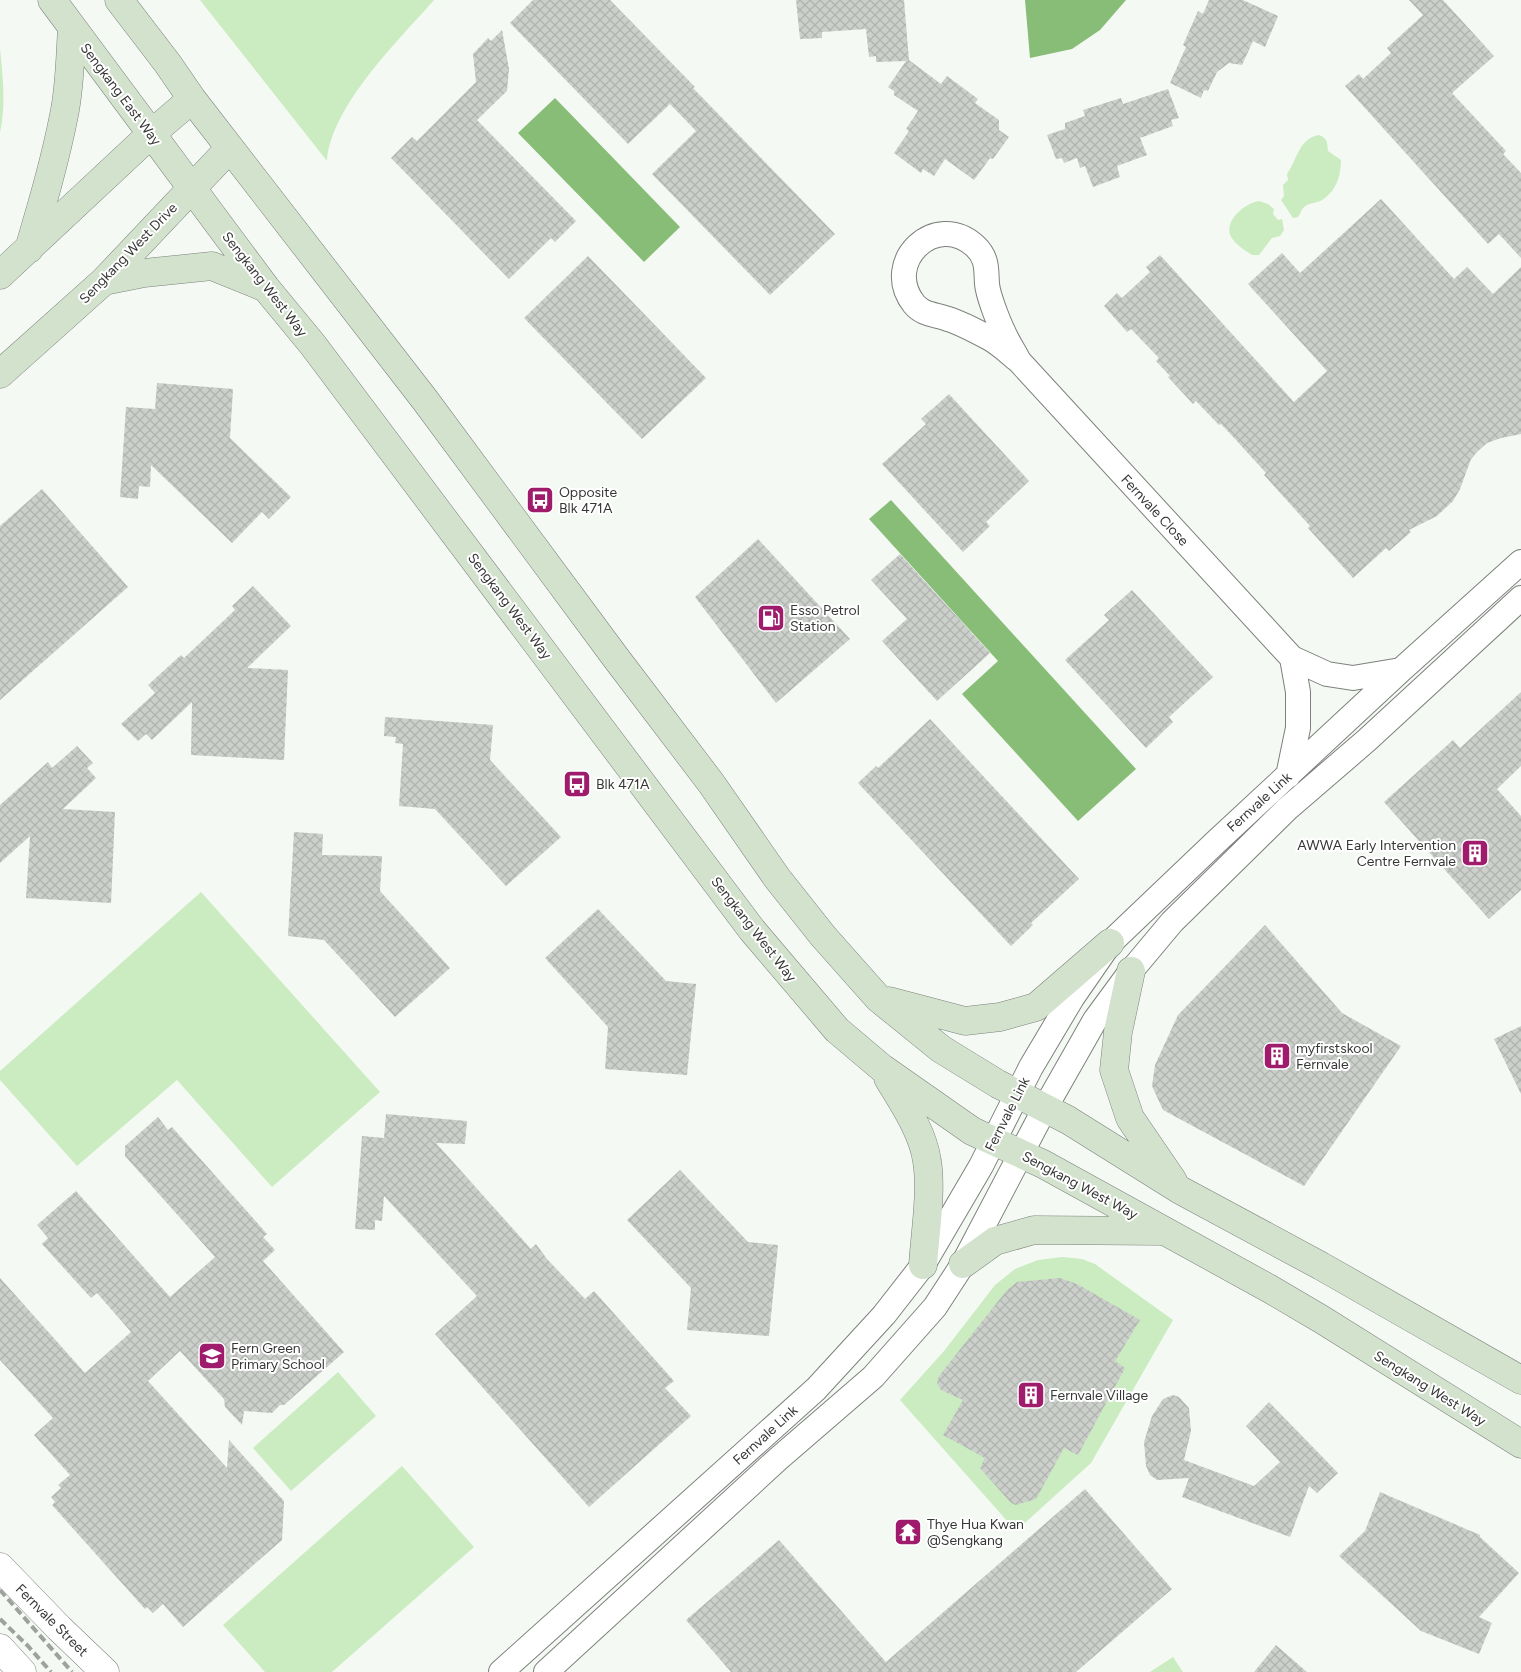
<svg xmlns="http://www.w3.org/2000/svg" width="1521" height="1672" font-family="Figtree,sans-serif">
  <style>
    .green { fill: #caecc0 }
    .water { fill: #87bd77 }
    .building { fill: url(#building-cross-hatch) }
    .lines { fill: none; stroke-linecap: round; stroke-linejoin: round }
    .minor-casing { stroke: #7d817c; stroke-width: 26 }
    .tertiary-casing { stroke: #7d817c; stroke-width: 29 }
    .secondary-casing { stroke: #7d817c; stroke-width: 29 }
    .minor { stroke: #fff; stroke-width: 24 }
    .tertiary { stroke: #fff; stroke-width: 28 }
    .secondary { stroke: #d2e2cd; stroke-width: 28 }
    .rail { stroke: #9ea19d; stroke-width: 4; stroke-dasharray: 8 4; stroke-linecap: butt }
    .labels { text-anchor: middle; stroke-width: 4; stroke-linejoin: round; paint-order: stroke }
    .street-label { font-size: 14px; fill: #363836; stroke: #fff }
    .poi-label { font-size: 14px; fill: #363836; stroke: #fff; text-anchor: start }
  </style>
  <defs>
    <pattern id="building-cross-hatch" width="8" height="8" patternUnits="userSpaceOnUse" patternTransform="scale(1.25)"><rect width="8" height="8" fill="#ccd0cb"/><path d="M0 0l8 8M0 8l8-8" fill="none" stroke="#b0b3af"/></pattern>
  </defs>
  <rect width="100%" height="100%" fill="#f5f9f4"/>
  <!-- green -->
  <path class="green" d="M 200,0 L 434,0 C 398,41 331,106 327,161 Z
    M 0,49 C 3,78 6,105 0,133 Z
    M 1319,135 C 1328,138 1327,143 1328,151 L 1341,160 C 1341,175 1336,192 1322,200 C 1317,203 1311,203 1307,205 C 1302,207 1301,213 1298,217 L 1293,218 L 1281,200 L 1284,196 L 1283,185 L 1288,180 L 1287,174 C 1297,160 1299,138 1319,135 Z
    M 1259,201 L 1268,204 L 1274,209 L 1273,214 L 1278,220 L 1282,219 L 1284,230 L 1280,236 L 1272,238 L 1259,255 L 1252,255 C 1246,251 1235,244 1231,237 C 1223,221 1245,203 1259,201 Z
    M 201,892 L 380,1092 L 272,1187 L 177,1080 L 77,1166 L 0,1080 L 0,1071 Z
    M 1062,1257 L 1082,1259 L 1095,1264 L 1173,1320 L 1091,1463 L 1016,1531 L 900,1400 L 944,1351 L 995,1285 L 1015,1269 L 1038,1260 Z
    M 338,1372 L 376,1416 L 291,1491 L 253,1448 Z
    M 402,1466 L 474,1547 L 332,1672 L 265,1672 L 223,1625 Z
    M 1173,1657 L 1183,1672 L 1150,1672 Z"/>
  <!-- water -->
  <path class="water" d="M 1025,0 L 1126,0 L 1100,30 L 1072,49 L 1030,58 Z
    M 555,98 L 680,227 L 644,262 L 518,133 Z
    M 891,500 L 1136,769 L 1078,821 L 962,694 L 998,661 L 869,519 Z"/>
  <!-- building -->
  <path class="building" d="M 533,0 L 610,0 L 695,87 L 693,88 L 835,234 L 770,295 L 652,174 L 696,131 L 670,104 L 628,144 L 510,23 Z
    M 796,0 L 904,0 L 909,60 L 941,84 L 947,76 L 978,99 L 975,103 L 999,120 L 999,130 L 1009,137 L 993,159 L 990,158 L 974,180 L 945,159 L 934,176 L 923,169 L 921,173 L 894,153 L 909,131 L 906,129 L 918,111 L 894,95 L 894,91 L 888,87 L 906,61 L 876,62 L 876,56 L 869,57 L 866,29 L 822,32 L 822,38 L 800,39 Z
    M 1209,0 L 1243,0 L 1278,16 L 1265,47 L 1253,41 L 1242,65 L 1229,63 L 1217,72 L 1208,91 L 1204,90 L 1201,98 L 1170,83 L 1186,47 L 1183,45 L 1198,11 L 1203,14 Z
    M 1409,0 L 1443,0 L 1494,56 L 1452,93 L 1506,151 L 1503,154 L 1521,173 L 1521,258 L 1499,234 L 1488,244 L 1345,86 L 1359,74 L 1363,79 L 1391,53 L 1387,48 L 1423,15 Z
    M 502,30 L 509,69 L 507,91 L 477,120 L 576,221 L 555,242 L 551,238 L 509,279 L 391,158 L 412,137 L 417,141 L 476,82 L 473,54 L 488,38 L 491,41 Z
    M 1168,89 L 1179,118 L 1171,120 L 1173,126 L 1140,138 L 1147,155 L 1117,166 L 1120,177 L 1093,187 L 1085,166 L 1080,168 L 1077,158 L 1064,163 L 1062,158 L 1056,159 L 1047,135 L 1065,129 L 1065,123 L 1085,116 L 1083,110 L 1121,98 L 1123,104 Z
    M 1381,199 L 1454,279 L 1467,267 L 1493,294 L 1521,267 L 1521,434 L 1501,438 L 1487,443 L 1478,451 L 1471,459 L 1460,489 L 1453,501 L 1437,516 L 1409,530 L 1411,532 L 1389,551 L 1386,548 L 1353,578 L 1308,528 L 1310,526 L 1264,475 L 1266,473 L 1236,440 L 1221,424 L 1219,425 L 1196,401 L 1193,404 L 1168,377 L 1170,376 L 1156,361 L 1159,358 L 1131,329 L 1127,332 L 1104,306 L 1117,293 L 1122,298 L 1150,272 L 1146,267 L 1160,255 L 1294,402 L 1327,371 L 1248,284 L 1282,253 L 1300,273 Z
    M 588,256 L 706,378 L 642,439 L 524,318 Z
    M 157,383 L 233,389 L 230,438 L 291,497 L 269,519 L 262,512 L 232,543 L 151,465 L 150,487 L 139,486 L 138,499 L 120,497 L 126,407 L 155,409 Z
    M 949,394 L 1029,481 L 986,522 L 990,526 L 963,552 L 882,464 L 926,424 L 921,419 Z
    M 42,489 L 128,587 L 0,700 L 0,526 Z
    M 758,539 L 850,639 L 776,703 L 695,597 Z
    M 900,554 L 990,653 L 937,701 L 882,641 L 907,619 L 871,580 Z
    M 253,586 L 291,626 L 247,668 L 288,670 L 284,760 L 191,755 L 192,702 L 152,740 L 146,734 L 138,741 L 121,724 L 155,693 L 148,685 L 181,655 L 184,658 L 235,610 L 232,606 Z
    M 1132,590 L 1213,677 L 1169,717 L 1173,722 L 1146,748 L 1065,660 L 1109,620 L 1104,615 Z
    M 1521,692 L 1521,766 L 1497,789 L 1521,816 L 1521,890 L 1489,919 L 1384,802 L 1453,740 L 1460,748 Z
    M 385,717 L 493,725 L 490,760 L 561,837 L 506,886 L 435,809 L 399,806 L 403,744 L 395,743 L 396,737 L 384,736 Z
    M 930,719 L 1079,879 L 1031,923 L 1033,925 L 1011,946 L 858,783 L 876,766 L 878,768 Z
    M 77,746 L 93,763 L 87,768 L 96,778 L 63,809 L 115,812 L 111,903 L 26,898 L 30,836 L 0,863 L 0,805 L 48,762 L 52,768 Z
    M 294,832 L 323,834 L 322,855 L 382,856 L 380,891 L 450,968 L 395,1017 L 324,940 L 288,936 Z
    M 598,909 L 666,981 L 696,984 L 687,1075 L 605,1069 L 608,1027 L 545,958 Z
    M 1265,925 L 1342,1013 L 1401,1046 L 1304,1186 L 1163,1110 L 1152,1086 L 1155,1065 L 1178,1015 Z
    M 1521,1026 L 1521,1094 L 1494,1039 Z
    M 386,1114 L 467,1121 L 465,1144 L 436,1143 L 531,1249 L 536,1244 L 547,1259 L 585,1299 L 594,1291 L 674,1381 L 665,1388 L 691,1416 L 589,1507 L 435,1334 L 477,1296 L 384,1196 L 382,1221 L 375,1220 L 375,1230 L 355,1229 L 362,1136 L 384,1138 Z
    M 158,1117 L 168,1130 L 172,1127 L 267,1234 L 263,1237 L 275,1250 L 263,1261 L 344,1352 L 284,1405 L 280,1405 L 272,1413 L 244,1411 L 242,1425 L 225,1407 L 224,1399 L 180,1351 L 148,1381 L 227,1468 L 229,1440 L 284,1501 L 282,1540 L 183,1627 L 163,1604 L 153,1613 L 147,1607 L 145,1609 L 52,1505 L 55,1502 L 51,1497 L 61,1488 L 58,1485 L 70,1475 L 34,1435 L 53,1418 L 0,1360 L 0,1278 L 85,1373 L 131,1332 L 97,1293 L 91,1298 L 42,1244 L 48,1238 L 37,1225 L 76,1191 L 170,1297 L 215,1257 L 125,1156 L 125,1146 Z
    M 680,1170 L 748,1242 L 778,1245 L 769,1336 L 687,1330 L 691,1288 L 627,1220 Z
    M 1060,1278 L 1077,1284 L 1140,1320 L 1115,1361 L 1125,1368 L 1078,1455 L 1064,1448 L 1036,1499 L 1016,1505 L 1011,1503 L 980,1468 L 985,1458 L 943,1435 L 963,1400 L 941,1390 L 937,1383 L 939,1376 L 1007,1290 L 1017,1282 Z
    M 1173,1395 L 1179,1397 L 1189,1408 L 1191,1431 L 1184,1460 L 1254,1486 L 1280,1462 L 1246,1426 L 1269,1402 L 1338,1473 L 1317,1493 L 1309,1486 L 1290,1537 L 1182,1497 L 1189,1478 L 1157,1480 L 1150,1475 L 1146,1466 L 1144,1442 L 1152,1416 L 1163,1399 Z
    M 1085,1489 L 1172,1589 L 1076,1672 L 731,1672 L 686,1620 L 779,1540 L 886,1662 Z
    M 1380,1492 L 1480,1535 L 1480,1537 L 1519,1573 L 1479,1617 L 1492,1623 L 1479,1654 L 1421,1631 L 1339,1556 L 1365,1531 Z
    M 1276,1645 L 1307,1672 L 1254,1672 Z"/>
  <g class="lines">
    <!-- minor casing -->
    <g class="minor-casing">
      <path id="minor" d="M 1019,361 C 1014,351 1007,341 1003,331 C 998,321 988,295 987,284 C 986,270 988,258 975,246 C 936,210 881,262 914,304 C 923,315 935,314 948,319 C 961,323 976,331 989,338 C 1000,344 1009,353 1019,361 L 1292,658 L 1327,674 L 1353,678 L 1401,670
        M 1288,776 L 1298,728 L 1298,692 L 1292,658
        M 501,1672 L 816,1389 L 884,1315 L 923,1265 L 981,1166 L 1031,1067 L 1072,998 L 1110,943 L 1217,841 L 1401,670 L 1521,562
        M 546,1672 L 778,1459 L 873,1377 L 935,1307 L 963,1264 L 1045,1108 L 1095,1020 L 1131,971 L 1172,922 L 1287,809 L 1367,740 L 1521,598"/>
    </g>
    <!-- tertiary casing -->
    <g class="tertiary-casing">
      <path id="tertiary" d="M 0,1567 L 59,1628 L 105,1672
        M 0,1648 L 22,1672"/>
    </g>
    <!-- secondary casing -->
    <g class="secondary-casing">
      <path id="secondary" d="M 52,0 L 266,288 L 313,345 L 752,930 L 837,1030 L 882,1068 L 972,1131 L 1043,1164 L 1270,1289 L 1321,1319 L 1521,1444
        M 119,0 L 168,64 L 192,99 L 425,400 L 616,658 L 711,783 L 777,878 L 823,936 L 878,998 L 941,1049 L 998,1084 L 1068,1120 L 1180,1190 L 1321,1266 L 1521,1380
        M 29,249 C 42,205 55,161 64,115 C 70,87 70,57 72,28
        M 0,275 L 151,134 L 192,99
        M 104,281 L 144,273 L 212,266 L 266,288
        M 0,374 L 104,281 L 230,148
        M 1131,971 L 1118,1032 L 1114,1070 L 1130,1118 L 1173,1181
        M 889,1001 L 965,1021 L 1000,1017 L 1036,1007 L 1110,943
        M 888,1078 C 903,1103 923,1132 927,1161 C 932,1191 925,1234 923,1265
        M 963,1264 L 995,1241 L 1034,1230 L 1160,1231"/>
    </g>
    <!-- minor -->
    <use href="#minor" class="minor"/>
    <!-- tertiary -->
    <use href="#tertiary" class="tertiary"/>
    <!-- secondary -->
    <use href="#secondary" class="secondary"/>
    <!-- rail -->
    <path class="rail" d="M 0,1590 L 72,1672
      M 0,1619 L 28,1646 L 51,1672"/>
  </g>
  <!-- icons -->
  <defs>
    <g id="bus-square" transform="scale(1.4375)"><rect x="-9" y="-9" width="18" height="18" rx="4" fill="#9f1c6d" stroke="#fff"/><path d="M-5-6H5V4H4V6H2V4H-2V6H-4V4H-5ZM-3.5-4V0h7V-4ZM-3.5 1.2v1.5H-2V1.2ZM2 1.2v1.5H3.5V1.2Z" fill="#fff"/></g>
    <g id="fuel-square" transform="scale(1.4375)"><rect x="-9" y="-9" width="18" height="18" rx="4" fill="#9f1c6d" stroke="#fff"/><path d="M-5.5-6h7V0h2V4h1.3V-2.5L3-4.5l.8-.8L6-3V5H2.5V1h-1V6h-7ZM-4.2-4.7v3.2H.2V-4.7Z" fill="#fff"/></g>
    <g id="building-square" transform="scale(1.4375)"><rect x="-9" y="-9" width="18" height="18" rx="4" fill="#9f1c6d" stroke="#fff"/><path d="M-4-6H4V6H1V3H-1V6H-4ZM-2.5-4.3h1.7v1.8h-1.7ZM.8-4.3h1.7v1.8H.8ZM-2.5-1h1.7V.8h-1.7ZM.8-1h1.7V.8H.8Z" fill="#fff"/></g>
    <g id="school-square" transform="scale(1.4375)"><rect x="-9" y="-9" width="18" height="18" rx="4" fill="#9f1c6d" stroke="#fff"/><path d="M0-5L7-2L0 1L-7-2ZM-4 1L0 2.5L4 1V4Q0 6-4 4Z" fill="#fff"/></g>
    <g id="temple-square" transform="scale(1.4375)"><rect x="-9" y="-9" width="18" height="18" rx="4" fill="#9f1c6d" stroke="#fff"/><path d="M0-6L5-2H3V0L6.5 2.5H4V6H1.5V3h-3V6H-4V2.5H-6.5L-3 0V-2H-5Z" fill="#fff"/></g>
  </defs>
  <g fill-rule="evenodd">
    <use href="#bus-square" x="540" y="500"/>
    <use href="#fuel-square" x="771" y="618"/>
    <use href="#bus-square" x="577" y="784"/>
    <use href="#building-square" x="1475" y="853"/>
    <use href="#building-square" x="1277" y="1056"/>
    <use href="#school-square" x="212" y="1356"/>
    <use href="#building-square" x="1031" y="1395"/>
    <use href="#temple-square" x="908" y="1532"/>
  </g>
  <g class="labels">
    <!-- street labels -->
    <g class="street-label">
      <text transform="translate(121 94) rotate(53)" y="5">Sengkang East Way</text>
      <text transform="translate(128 253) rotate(-46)" y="5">Sengkang West Drive</text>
      <text transform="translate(265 284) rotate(52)" y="5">Sengkang West Way</text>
      <text transform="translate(1155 510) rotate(47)" y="5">Fernvale Close</text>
      <text transform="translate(510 606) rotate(53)" y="5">Sengkang West Way</text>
      <text transform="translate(1259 802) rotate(-42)" y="5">Fernvale Link</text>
      <text transform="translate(754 929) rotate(52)" y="5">Sengkang West Way</text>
      <text transform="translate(1007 1114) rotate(-63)" y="5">Fernvale Link</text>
      <text transform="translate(1080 1185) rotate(28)" y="5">Sengkang West Way</text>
      <text transform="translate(1430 1388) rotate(32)" y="5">Sengkang West Way</text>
      <text transform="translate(765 1435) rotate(-42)" y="5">Fernvale Link</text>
      <text transform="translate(52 1620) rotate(45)" y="5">Fernvale Street</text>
    </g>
    <!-- poi labels -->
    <g class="poi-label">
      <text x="559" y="497">Opposite<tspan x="559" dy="16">Blk 471A</tspan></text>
      <text x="790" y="615">Esso Petrol<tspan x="790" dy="16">Station</tspan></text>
      <text x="596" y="789">Blk 471A</text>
      <text x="1456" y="850" text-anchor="end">AWWA Early Intervention<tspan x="1456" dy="16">Centre Fernvale</tspan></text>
      <text x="1296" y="1053">myfirstskool<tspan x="1296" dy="16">Fernvale</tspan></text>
      <text x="231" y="1353">Fern Green<tspan x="231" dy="16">Primary School</tspan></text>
      <text x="1050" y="1400">Fernvale Village</text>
      <text x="927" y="1529">Thye Hua Kwan<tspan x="927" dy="16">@Sengkang</tspan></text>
    </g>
  </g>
</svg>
